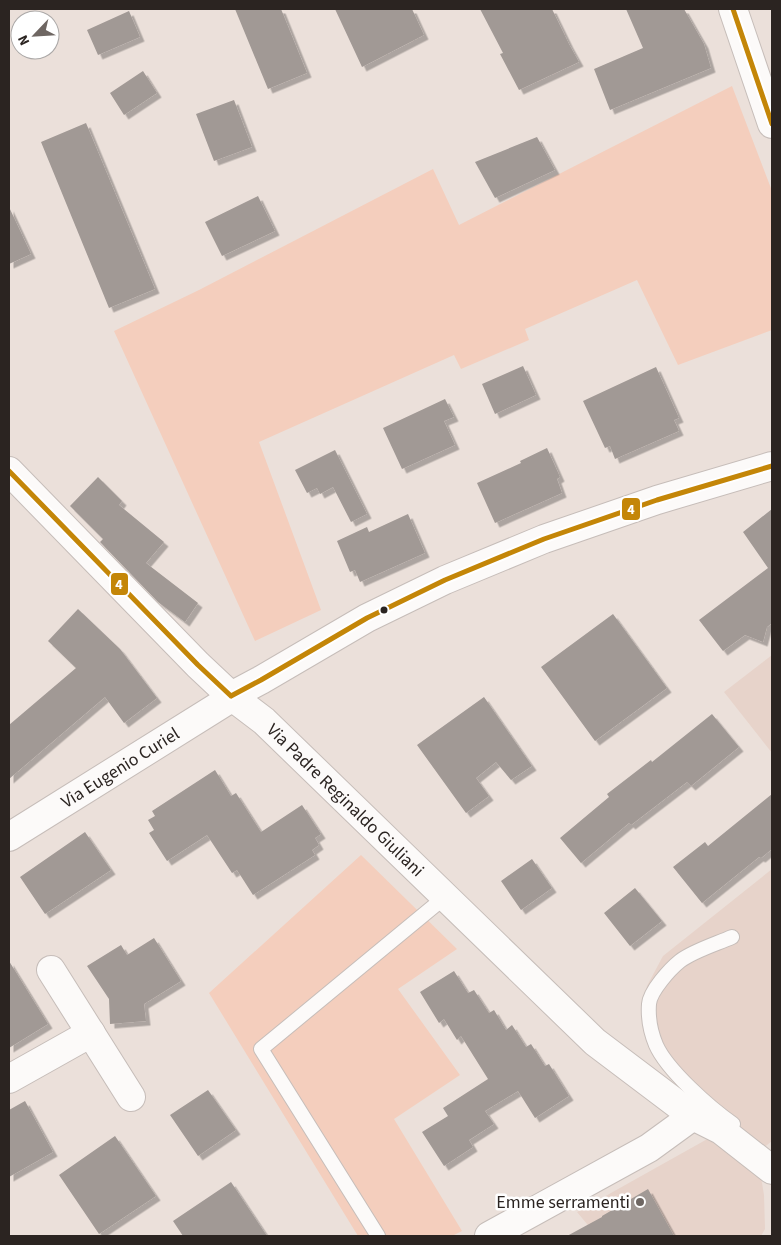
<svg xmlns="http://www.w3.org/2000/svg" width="781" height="1245" font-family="'Source Sans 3',sans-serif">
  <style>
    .built { fill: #e7d3ca }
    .green { fill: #f4cebd }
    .building { fill: #a19995; filter: url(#shadow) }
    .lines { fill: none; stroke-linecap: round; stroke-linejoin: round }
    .lane-casing { stroke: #c6bdb9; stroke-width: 16 }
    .street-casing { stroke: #c6bdb9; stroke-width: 30 }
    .lane { stroke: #fcfaf9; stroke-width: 14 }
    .street { stroke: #fcfaf9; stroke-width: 28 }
    .bus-1-casing { stroke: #fff; stroke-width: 9 }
    .bus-1 { stroke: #c48608; stroke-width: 5 }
    .bus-dot { fill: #2b2421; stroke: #fff; stroke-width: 2 }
    .poi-dot { fill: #6e6662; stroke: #fff; stroke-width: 2 }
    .labels { text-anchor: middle; stroke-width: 5; stroke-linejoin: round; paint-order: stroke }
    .street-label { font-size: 18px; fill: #2b2421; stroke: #fff }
    .poi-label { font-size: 18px; fill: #2b2421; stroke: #fff; text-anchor: end }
    .line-badge { stroke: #fff; stroke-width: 2 }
    .badge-label { font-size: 14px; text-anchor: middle; font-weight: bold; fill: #fff }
  </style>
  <defs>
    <filter id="shadow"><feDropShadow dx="4.5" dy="4.5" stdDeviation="0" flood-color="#0004"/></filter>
  </defs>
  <rect width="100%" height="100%" fill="#ebe0da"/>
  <!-- built -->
  <path class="built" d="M 772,655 L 772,753 L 724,692 Z
    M 772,869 L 772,1141 L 757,1153 L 764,1195 L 765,1229 L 761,1236 L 597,1236 L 577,1212 L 727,1128 L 679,1088 L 660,1065 L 646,1038 L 641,1011 L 647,986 L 663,956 Z"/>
  <!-- green -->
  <path class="green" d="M 732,86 L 772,191 L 772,330 L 678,365 L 637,280 L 525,329 L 529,340 L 461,369 L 454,355 L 259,442 L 321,610 L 255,641 L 114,331 L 199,290 L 433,169 L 459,225 Z
    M 361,855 L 457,949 L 398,989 L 460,1075 L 394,1119 L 462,1231 L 452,1236 L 358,1236 L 209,993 Z"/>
  <!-- building -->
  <path class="building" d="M 235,9 L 281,9 L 307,73 L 268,89 Z
    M 335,9 L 412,9 L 424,35 L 362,67 Z
    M 480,9 L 552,9 L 569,44 L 579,62 L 519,90 L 500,54 L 503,53 Z
    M 626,9 L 684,9 L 704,44 L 711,68 L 610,110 L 594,69 L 643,48 Z
    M 129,11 L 140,37 L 98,55 L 87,30 Z
    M 143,71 L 157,93 L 124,115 L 110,93 Z
    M 234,100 L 252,147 L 214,161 L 196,114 Z
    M 86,123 L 155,289 L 109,308 L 41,142 Z
    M 537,137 L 555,170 L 495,198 L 475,162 Z
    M 258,196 L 275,231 L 222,256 L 205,222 Z
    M 9,207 L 31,254 L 9,264 Z
    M 523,366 L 536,395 L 495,414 L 482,384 Z
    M 656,367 L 679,418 L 674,420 L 679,431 L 615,459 L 610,446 L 605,448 L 583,401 Z
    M 445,399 L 454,417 L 444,421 L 455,445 L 402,469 L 383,428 Z
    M 547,448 L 560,477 L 557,479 L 562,493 L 495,523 L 477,483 L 521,463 L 520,461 Z
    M 335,450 L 367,514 L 351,522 L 333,487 L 320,494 L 317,488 L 307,493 L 295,470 Z
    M 98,477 L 122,501 L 119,505 L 164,542 L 146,563 L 198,603 L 185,622 L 158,602 L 100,542 L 103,539 L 70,506 Z
    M 772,509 L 772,623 L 767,627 L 763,642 L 745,635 L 723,651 L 699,620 L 768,568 L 743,532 Z
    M 408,514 L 425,553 L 360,582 L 355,570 L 350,572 L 337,541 L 367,527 L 369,532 Z
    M 78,609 L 120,649 L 157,698 L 124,723 L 105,697 L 9,779 L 9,725 L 76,668 L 48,641 Z
    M 613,614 L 667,688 L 595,741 L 541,667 Z
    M 484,697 L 532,766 L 511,780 L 496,762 L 476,778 L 489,796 L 466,813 L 417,745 Z
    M 712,714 L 739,747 L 691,786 L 687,782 L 631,825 L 629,823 L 581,863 L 560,838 L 609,797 L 607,794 L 651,760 L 652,762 Z
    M 215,770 L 231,796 L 236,793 L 261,832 L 302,805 L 321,834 L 315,838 L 319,845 L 312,850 L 315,855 L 253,895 L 237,870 L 232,873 L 207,835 L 167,861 L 149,833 L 154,830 L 148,820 L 155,816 L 152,811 Z
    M 772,794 L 772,849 L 761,858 L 759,857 L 702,903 L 673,867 L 705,842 L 708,846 Z
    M 85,832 L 111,870 L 45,914 L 20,877 Z
    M 532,859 L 552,888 L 521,910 L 501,881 Z
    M 635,888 L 662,921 L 630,946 L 604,913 Z
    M 154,938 L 181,981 L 144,1004 L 146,1021 L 110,1024 L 109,999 L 87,966 L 121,945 L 127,955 Z
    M 9,961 L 48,1024 L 9,1048 Z
    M 454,971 L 468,993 L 474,990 L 489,1013 L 494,1010 L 506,1030 L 512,1025 L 526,1047 L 531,1044 L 545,1066 L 549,1064 L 569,1096 L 535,1118 L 518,1091 L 485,1111 L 494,1124 L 469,1140 L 473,1147 L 444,1166 L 422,1132 L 448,1116 L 443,1108 L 488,1079 L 461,1036 L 457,1040 L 444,1019 L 439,1023 L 420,992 Z
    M 208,1090 L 236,1130 L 198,1156 L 170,1115 Z
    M 25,1101 L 53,1152 L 9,1177 L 9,1110 Z
    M 115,1136 L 156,1196 L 99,1234 L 59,1175 Z
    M 231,1182 L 267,1236 L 183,1236 L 173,1221 Z
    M 648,1189 L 674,1236 L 567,1236 L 602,1217 L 602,1216 Z"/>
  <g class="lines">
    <!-- lane casing -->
    <g class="lane-casing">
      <path id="lane" d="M 732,937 C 716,944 693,951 680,961 C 670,969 650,991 649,1004 C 648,1017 651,1033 656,1045 C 667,1070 710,1108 733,1124
        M 378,1236 L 261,1049 L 445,897"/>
    </g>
    <!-- street casing -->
    <g class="street-casing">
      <g id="street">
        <path d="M 733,9 L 772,124"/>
        <path id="s1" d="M 9,471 L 198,665 L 231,696 L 264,721 L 595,1042 L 693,1116 L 721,1130 L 772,1170"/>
        <path id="s2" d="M 9,837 L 225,702 L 231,696 L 261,680 L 367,618 L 445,580 L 544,539 L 657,500 L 772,466"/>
        <path d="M 51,970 L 131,1097"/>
        <path d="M 9,1079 L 91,1033"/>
        <path d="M 489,1236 L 649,1148 L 693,1116"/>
      </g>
    </g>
    <!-- lane -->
    <use href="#lane" class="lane"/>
    <!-- street -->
    <use href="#street" class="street"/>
    <!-- bus-1 casing -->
    <g class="bus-1-casing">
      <path id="bus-1" d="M 733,9 L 772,124
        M 9,471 L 198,665 L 231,696
        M 231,696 L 261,680 L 367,618 L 445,580 L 544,539 L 657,500 L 772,466"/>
    </g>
    <!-- bus-1 -->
    <use href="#bus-1" class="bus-1"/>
  </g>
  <!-- markers -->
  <circle class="bus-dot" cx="384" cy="610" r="4.5"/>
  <circle class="poi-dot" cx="640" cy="1202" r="5"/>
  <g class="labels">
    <!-- street labels -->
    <g class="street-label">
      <text dy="6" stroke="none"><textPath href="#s2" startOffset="131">Via Eugenio Curiel</textPath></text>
      <text dy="6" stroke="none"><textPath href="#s1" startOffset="471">Via Padre Reginaldo Giuliani</textPath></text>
    </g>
    <!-- poi labels -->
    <g class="poi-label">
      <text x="630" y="1208">Emme serramenti</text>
    </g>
  </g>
  <g class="line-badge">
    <rect x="621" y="497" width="20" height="24" rx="5" fill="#c48608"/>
    <rect x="110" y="572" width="19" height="24" rx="5" fill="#c48608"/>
  </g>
  <g class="badge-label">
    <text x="631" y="514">4</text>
    <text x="119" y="589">4</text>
  </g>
  <!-- border -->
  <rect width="781" height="1245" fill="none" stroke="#2b2421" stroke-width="20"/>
  <!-- north arrow -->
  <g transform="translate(35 35) rotate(245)"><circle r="24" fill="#ffffff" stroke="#aaa7a6"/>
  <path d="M0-4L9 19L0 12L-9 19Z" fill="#6e6662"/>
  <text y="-8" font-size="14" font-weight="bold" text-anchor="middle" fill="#2b2421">N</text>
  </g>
</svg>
